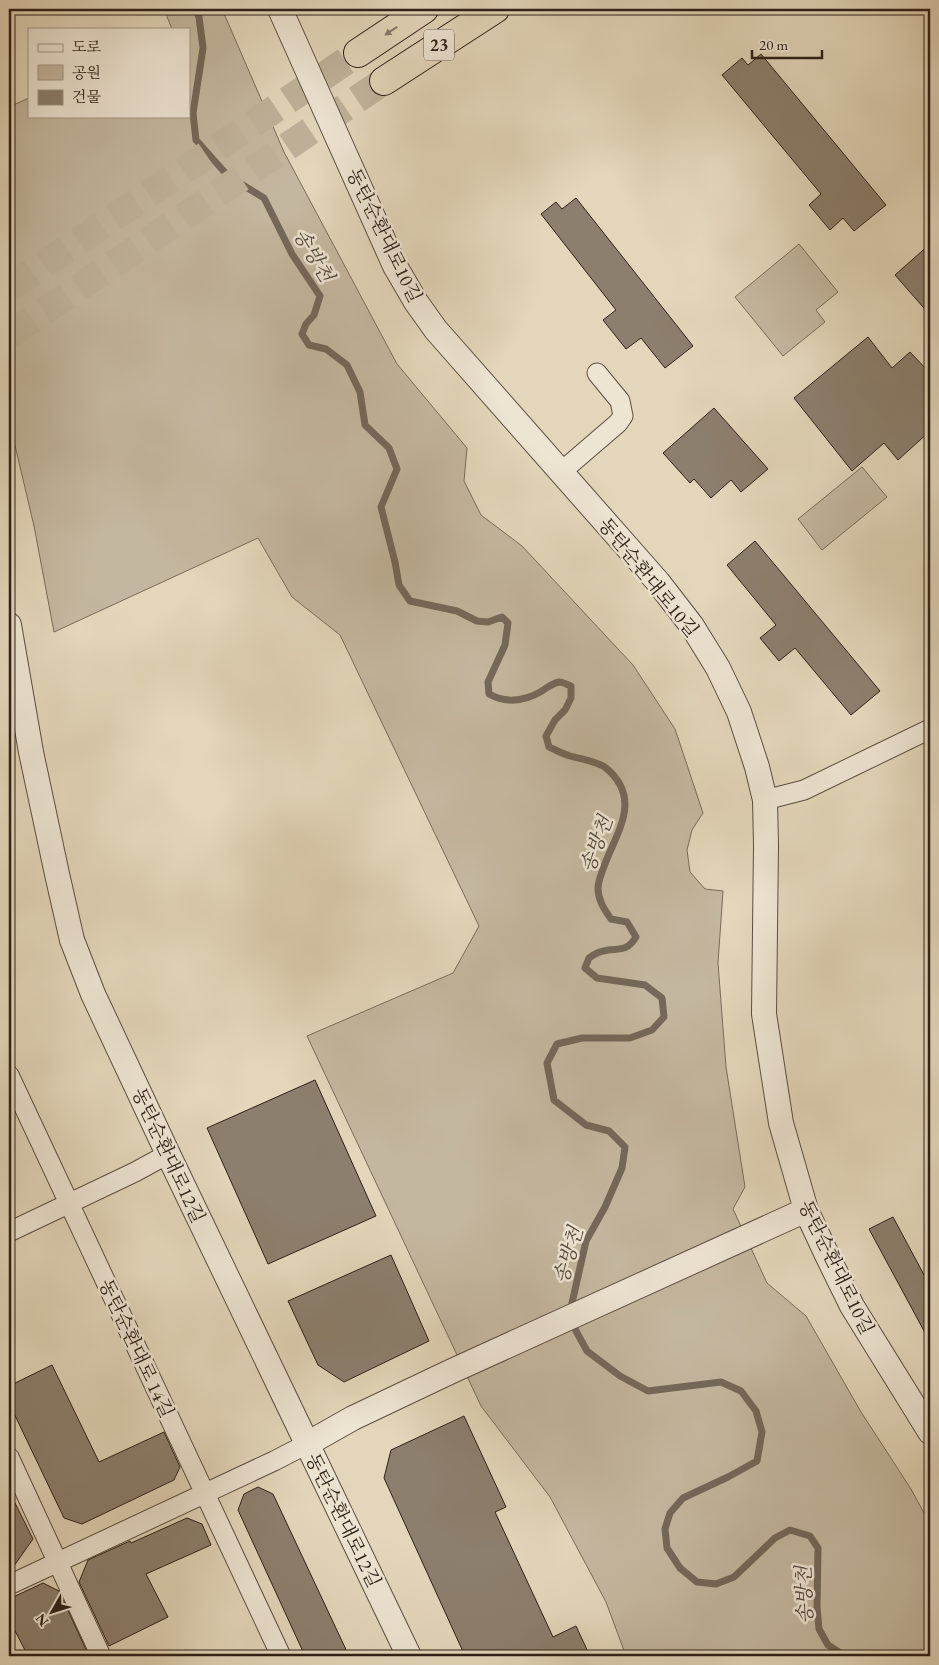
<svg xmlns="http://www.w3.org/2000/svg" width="939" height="1665" font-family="'EB Garamond','Noto Serif KR',serif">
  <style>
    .green { fill: #c4b79f; stroke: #796c5c }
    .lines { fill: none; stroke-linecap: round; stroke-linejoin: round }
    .stream { stroke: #756859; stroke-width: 7 }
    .building { fill: #8c7f6d; stroke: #2e2019 }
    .trunk-tunnel { stroke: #bfb29a; stroke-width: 28; stroke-dasharray: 28 14; stroke-linecap: butt }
    .minor-casing { stroke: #5b4e41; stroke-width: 21 }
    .tertiary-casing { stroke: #5b4e41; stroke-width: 26 }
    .trunk-casing { stroke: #2e2019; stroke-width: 30 }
    .minor { stroke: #ede4d2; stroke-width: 19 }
    .tertiary { stroke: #ede4d2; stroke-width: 24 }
    .trunk { stroke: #e3d6ba; stroke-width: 28 }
    .oneway { fill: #887b6a }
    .labels { text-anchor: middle; stroke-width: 5; stroke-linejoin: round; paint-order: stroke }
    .shield { fill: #ede4d2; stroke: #675b50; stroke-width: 1 }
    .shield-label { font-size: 18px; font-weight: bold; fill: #2e2019 }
    .street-label { font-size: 19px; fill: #2e2019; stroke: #ede4d2 }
    .water-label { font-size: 20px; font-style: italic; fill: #584a3e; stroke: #ede4d2 }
  </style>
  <rect width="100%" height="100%" fill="#e3d6ba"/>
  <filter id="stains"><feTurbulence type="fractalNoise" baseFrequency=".004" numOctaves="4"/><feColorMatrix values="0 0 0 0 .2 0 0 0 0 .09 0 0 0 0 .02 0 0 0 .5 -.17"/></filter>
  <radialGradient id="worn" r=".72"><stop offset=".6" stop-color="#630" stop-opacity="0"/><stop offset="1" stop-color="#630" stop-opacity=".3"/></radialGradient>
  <!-- green -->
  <path class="green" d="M 164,9 L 222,9 L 284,152 L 397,364 L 467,448 L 464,481 L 481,515 L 522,546 L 633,665 L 675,729 L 703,813 L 692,830 L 687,850 L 690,872 L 705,889 L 723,891 L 718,963 L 726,1067 L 745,1187 L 733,1209 L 767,1283 L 806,1316 L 861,1412 L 911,1489 L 930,1524 L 930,1656 L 626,1656 L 606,1602 L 550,1497 L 481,1406 L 307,1036 L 453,973 L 479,926 L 340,635 L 292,597 L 258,538 L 54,632 L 34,526 L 9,420 L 9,107 L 29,98 L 29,116 L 189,116 L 189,29 L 172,29 Z
    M 799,244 L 838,292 L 816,310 L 825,322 L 783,356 L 735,297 Z
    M 862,467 L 887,497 L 822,550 L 798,519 Z"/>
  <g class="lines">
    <!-- stream -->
    <path class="stream" d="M 196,9 L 199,17 L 203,48 L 193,113 L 196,140 L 228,176 L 264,198 L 292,254 L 320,296 L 314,315 L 306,324 L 302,334 L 309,345 L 326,349 L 347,365 L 360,392 L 365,425 L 389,448 L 397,469 L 381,507 L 395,562 L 399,585 L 410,601 L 457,611 L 477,621 L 488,622 L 502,617 L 508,623 L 505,645 L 488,682 L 489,694 C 507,704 525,701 542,691 C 546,688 554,683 559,682 C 563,682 568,685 571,686 L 571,698 L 565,710 L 555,720 L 546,736 L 549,747 C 556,750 563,754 570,756 C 581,759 597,761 606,768 C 644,800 615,834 603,869 C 601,875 598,882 598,888 C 598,900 604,909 611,919 L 627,922 L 636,937 C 625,955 616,946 600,952 C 596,953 592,956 589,958 L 585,968 L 597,978 L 645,985 L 662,998 L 664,1017 L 652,1030 L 630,1038 L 582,1038 L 557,1044 L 547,1063 L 554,1100 L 586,1125 L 609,1131 L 625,1147 L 622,1168 L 605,1207 L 586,1241 L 572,1303 L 575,1329 L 587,1351 L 620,1376 L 648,1391 L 721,1382 L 741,1391 L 756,1411 L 762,1432 L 757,1461 L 728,1477 L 683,1498 L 670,1513 L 665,1529 L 667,1548 L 680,1568 L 697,1582 L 716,1584 L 734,1577 L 775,1538 L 790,1530 L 810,1536 L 818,1548 L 817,1607 L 819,1629 L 828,1645 L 845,1656"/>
  </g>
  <!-- building -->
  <path class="building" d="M 761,54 L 886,205 L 854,231 L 843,218 L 830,230 L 809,205 L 821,194 L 722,75 L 742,58 L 748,65 Z
    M 576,198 L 693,346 L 665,368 L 641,338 L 626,349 L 603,320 L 616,310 L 541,214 L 556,202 L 562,209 Z
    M 930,244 L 930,315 L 895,275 Z
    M 868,337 L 892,368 L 910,352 L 930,373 L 930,431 L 898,460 L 884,443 L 852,471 L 794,398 Z
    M 714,408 L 768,469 L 741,492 L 731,480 L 711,498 L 694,479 L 690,483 L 663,453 Z
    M 755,541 L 880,691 L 851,715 L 795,648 L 779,661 L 760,638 L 776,625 L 727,565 Z
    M 315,1080 L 376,1216 L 268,1264 L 207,1128 Z
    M 893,1217 L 930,1286 L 930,1342 L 869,1229 Z
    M 391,1255 L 429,1341 L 344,1382 L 318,1365 L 288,1301 Z
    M 52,1365 L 99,1462 L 164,1432 L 180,1467 L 174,1480 L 82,1524 L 64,1518 L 9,1403 L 9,1386 Z
    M 464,1416 L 506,1507 L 495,1512 L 553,1637 L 576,1626 L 590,1656 L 465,1656 L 384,1478 L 391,1450 Z
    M 258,1487 L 273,1494 L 349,1656 L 305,1656 L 238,1510 L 244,1494 Z
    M 9,1491 L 33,1539 L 9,1573 Z
    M 187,1518 L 202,1524 L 211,1545 L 146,1574 L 168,1617 L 109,1646 L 79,1582 L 88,1560 L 130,1541 L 131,1543 Z
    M 43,1583 L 59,1591 L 89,1656 L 28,1656 L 9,1619 L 9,1599 Z"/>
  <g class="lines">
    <!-- trunk-tunnel -->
    <path class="trunk-tunnel" d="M 9,288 L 358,53
      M 9,335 L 384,81"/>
    <!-- minor casing -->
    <g class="minor-casing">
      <path id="minor" d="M 561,472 L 618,423 L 623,416 L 620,401 L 597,373
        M 765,800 L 804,790 L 930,729
        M 9,1075 L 281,1656
        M 9,1232 L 135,1172 L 168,1154
        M 9,1457 L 101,1656
        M 9,1585 L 274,1461 L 307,1444"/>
    </g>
    <!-- tertiary casing -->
    <g class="tertiary-casing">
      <path id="tertiary" d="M 280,9 L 395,266 L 416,302 L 436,330 L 658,582 L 692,626 L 718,668 L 739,712 L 757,767 L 765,800 L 766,845 L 764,1014 L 781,1123 L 806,1210 L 827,1255 L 852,1306 L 930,1432
        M 9,625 L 31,752 L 57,874 L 72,940 L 93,994 L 168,1154 L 409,1656
        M 307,1444 L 353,1418 L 452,1371 L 806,1210"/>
    </g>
    <!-- trunk casing -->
    <g class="trunk-casing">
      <path id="trunk" d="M 358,53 L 424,9
        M 384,81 L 495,9"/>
    </g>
    <!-- minor -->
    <use href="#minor" class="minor"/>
    <!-- tertiary -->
    <use href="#tertiary" class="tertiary"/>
    <!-- trunk -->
    <use href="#trunk" class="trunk"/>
  </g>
  <!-- one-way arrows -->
  <defs><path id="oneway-solid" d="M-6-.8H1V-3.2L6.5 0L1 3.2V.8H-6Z" transform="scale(1.25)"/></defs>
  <use class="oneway" href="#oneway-solid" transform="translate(391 31) rotate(146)"/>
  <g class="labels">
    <!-- shield labels -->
    <rect class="shield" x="424" y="29.5" width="30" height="31" rx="4"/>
    <g class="shield-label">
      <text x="439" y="51">23</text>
    </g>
    <!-- street labels -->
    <g class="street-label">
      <text transform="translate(385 235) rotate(64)" y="7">동탄순환대로10길</text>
      <text transform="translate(649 577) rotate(51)" y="7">동탄순환대로10길</text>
      <text transform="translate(169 1155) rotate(65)" y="7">동탄순환대로12길</text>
      <text transform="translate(837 1267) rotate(64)" y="7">동탄순환대로10길</text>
      <text transform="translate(137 1348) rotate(65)" y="7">동탄순환대로 14길</text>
      <text transform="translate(344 1520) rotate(64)" y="7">동탄순환대로12길</text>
    </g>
    <!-- water labels -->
    <g class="water-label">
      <text transform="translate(314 255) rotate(59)" y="7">송방천</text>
      <text transform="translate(596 844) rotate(-70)" y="7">송방천</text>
      <text transform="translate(568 1255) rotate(-74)" y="7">송방천</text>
      <text transform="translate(804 1595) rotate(-92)" y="7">송방천</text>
    </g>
  </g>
  <!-- margin -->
  <rect width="939" height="1665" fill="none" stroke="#e3d6ba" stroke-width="30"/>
  <rect x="10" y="10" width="919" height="1645" fill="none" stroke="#2e2019" stroke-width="2.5"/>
  <rect x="15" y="15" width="909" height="1635" fill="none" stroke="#2e2019"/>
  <!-- legend -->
  <rect x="28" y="28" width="162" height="90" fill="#ede4d2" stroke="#a19688"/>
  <rect x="38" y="44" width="25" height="8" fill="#ede4d2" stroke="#a19688"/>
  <text x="72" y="52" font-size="15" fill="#2e2019">도로</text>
  <rect x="38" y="65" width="25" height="15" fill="#c4b79f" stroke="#a19688"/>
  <text x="72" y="78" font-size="15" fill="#2e2019">공원</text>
  <rect x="38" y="90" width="25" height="15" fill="#8c7f6d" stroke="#a19688"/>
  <text x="72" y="102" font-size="15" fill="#2e2019">건물</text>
  <!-- north arrow -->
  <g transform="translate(52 1612) rotate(231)" stroke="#ede4d2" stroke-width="4" paint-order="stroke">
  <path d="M0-4L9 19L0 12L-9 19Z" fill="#2e2019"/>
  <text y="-8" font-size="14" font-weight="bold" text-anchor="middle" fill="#2e2019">N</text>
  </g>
  <!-- scale -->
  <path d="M752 50v8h70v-8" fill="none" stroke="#2e2019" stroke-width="2.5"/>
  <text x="759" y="50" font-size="15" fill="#2e2019" stroke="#ede4d2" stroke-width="4" paint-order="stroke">20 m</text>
  <rect width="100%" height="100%" filter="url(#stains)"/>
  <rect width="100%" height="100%" fill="url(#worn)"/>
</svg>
